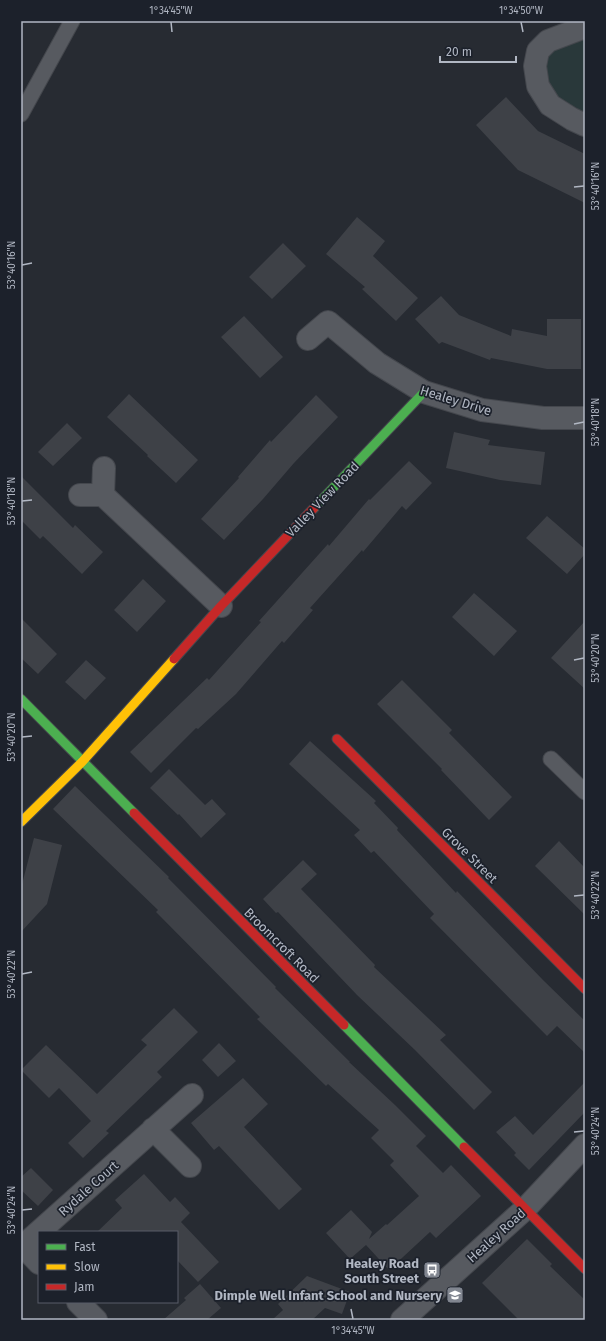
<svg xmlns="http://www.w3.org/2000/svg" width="606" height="1341" font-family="'Fira Sans',sans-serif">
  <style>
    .green { fill: #29383a }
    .building { fill: #3e4147 }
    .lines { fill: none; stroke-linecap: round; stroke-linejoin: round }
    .lane-casing { stroke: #44474d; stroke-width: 17 }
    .street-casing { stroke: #44474d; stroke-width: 24 }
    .fast-casing { stroke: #44474d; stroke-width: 11 }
    .slow-casing { stroke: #44474d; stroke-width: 11 }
    .jam-casing { stroke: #44474d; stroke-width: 11 }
    .lane { stroke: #575a60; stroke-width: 15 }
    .street { stroke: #575a60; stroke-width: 22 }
    .fast { stroke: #4caf50; stroke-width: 9 }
    .slow { stroke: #ffc107; stroke-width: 9 }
    .jam { stroke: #c62828; stroke-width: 9 }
    .ticks { fill: none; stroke: #b1b7c3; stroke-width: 1.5 }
    .labels { text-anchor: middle; stroke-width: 3.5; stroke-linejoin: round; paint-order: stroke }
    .street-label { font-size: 13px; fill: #b1b7c3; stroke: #1c212b }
    .poi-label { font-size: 13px; font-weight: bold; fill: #b1b7c3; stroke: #1c212b; text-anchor: end }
    .neatline { fill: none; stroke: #b1b7c3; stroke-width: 1.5 }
    .ticks-label { font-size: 10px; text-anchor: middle; fill: #b1b7c3 }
  </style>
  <rect width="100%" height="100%" fill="#272b32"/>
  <!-- green -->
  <path class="green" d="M 585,27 L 585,125 L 550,105 L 538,51 Z"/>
  <!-- building -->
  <path class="building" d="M 506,97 L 538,131 L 585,154 L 585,203 L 518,170 L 476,125 Z
    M 357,217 L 385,241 L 373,256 L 418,298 L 396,321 L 362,289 L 365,287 L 326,254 Z
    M 283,243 L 306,266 L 272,299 L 249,277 Z
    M 441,296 L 459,315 L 511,336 L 512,329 L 547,336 L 547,319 L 581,319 L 581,369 L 547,369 L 491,358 L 490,360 L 442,342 L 439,344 L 415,319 Z
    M 244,316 L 283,357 L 260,378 L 221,337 Z
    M 129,394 L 198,460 L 176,483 L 147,456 L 148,455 L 107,417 Z
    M 316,395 L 338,417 L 294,463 L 263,499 L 224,540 L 201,519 L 239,478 L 238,477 L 270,440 L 271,442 Z
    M 67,423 L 82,438 L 53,466 L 38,452 Z
    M 454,432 L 490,440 L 488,445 L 545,452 L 541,485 L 500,480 L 446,468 Z
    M 409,461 L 432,483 L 406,510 L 402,506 L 363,552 L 362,550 L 310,608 L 313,610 L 284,643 L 282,641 L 236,694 L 198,729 L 196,728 L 151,773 L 130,752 L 207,678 L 209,680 L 261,622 L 259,621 L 328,544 L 329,546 L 369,499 L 370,500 Z
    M 21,476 L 73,528 L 75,525 L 103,552 L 82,574 L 43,536 L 40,539 L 21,520 Z
    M 547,516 L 585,549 L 585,554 L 567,574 L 526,538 Z
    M 143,579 L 166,601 L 137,632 L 114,610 Z
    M 474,593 L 517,631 L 494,656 L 452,617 Z
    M 21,618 L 57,654 L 38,674 L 21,658 Z
    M 585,621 L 585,689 L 551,658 Z
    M 86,660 L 106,678 L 85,700 L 65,682 Z
    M 402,680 L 452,730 L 449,733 L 512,797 L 489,820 L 441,770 L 442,769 L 377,704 Z
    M 310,741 L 376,801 L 374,803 L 398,828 L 397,830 L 456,893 L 457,891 L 543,980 L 585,1021 L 585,1053 L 557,1026 L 547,1036 L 430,918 L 434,914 L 374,851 L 371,853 L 354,835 L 360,830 L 289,764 Z
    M 169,769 L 205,805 L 212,799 L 226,814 L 201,838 L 179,814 L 178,815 L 150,788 Z
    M 75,786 L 169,877 L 168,878 L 276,987 L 275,988 L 350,1062 L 349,1062 L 395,1105 L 426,1136 L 416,1146 L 443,1173 L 451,1165 L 481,1196 L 436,1238 L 430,1232 L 389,1270 L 366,1245 L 350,1259 L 326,1233 L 351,1210 L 372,1232 L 369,1239 L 386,1224 L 387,1225 L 419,1196 L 390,1165 L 394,1161 L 371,1138 L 379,1130 L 328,1084 L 326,1086 L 257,1019 L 260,1017 L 156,912 L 158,910 L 53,809 Z
    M 34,838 L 62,845 L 47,904 L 21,932 L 21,888 Z
    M 559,841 L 585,868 L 585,915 L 535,866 Z
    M 303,860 L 317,874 L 301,889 L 375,965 L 374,967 L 446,1035 L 440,1040 L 492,1092 L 474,1110 L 415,1050 L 357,995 L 278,912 L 276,913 L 263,899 Z
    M 174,1008 L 198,1032 L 157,1072 L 162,1077 L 106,1131 L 109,1133 L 83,1158 L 68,1143 L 91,1121 L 59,1088 L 49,1098 L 21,1070 L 46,1045 L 97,1094 L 147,1045 L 141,1040 Z
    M 219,1043 L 236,1061 L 218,1077 L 202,1060 Z
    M 243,1078 L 268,1104 L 244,1127 L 302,1189 L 279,1210 L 219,1146 L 214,1150 L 191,1123 Z
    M 585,1082 L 585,1112 L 529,1170 L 514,1155 L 516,1153 L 496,1132 L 515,1116 L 533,1135 Z
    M 31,1168 L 53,1190 L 38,1206 L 21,1190 L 21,1177 Z
    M 144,1174 L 170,1202 L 175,1197 L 190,1213 L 181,1222 L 219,1262 L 198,1282 L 177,1260 L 177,1232 L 97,1232 L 122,1208 L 115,1200 Z
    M 527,1239 L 552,1264 L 550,1266 L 585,1300 L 585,1320 L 519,1320 L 482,1283 Z
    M 307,1276 L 350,1292 L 342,1314 L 325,1308 L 312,1320 L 272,1320 L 283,1310 L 278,1304 Z
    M 200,1284 L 221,1308 L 207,1320 L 163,1320 L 186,1300 L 184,1298 Z"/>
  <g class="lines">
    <!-- lane casing -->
    <g class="lane-casing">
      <path id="lane" d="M 21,114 L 72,21
        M 551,759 L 585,792"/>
    </g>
    <!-- street casing -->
    <g class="street-casing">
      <path id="street" d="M 585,27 L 548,41 L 538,51 L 535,66 L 538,86 L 550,105 L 572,119 L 585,125
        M 308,339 L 328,322 L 377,363 L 424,392 L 482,410 L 543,418 L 585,418
        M 80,495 L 103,495 L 104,468
        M 103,495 L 221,606
        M 153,1129 L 190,1166
        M 21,1244 L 39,1263
        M 23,1246 L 192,1095
        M 78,1302 L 96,1320
        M 402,1320 L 525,1209 L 585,1145"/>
    </g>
    <!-- fast casing -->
    <g class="fast-casing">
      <path id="fast" d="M 314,508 L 424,392
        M 21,699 L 134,813
        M 344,1025 L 464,1147"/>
    </g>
    <!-- slow casing -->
    <g class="slow-casing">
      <path id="slow" d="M 21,822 L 82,762 L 174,659"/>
    </g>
    <!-- jam casing -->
    <g class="jam-casing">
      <path id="jam" d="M 174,659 L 221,606 L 314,508
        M 337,739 L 585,989
        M 134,813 L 344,1025
        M 464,1147 L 585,1269"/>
    </g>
    <!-- lane -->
    <use href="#lane" class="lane"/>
    <!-- street -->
    <use href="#street" class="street"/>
    <!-- fast -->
    <use href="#fast" class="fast"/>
    <!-- slow -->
    <use href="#slow" class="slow"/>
    <!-- jam -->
    <use href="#jam" class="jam"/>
  </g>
  <!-- ticks -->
  <path class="ticks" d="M 171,22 L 172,32M 521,22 L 523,32M 574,187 L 584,186M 22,265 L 32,263M 574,424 L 584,422M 22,501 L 32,500M 574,660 L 584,658M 22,737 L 32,736M 574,896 L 584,895M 22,974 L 32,972M 574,1132 L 584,1131M 22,1210 L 32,1209M 351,1309 L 353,1319"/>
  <!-- icons -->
  <defs>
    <g id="bus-square" transform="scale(0.9)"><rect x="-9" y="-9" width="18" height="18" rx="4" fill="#818690" stroke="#1c212b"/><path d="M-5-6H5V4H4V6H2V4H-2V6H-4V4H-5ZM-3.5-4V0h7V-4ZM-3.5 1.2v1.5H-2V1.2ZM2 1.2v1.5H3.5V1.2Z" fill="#fff"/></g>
    <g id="school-square" transform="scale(0.9)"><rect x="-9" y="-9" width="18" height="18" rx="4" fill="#818690" stroke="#1c212b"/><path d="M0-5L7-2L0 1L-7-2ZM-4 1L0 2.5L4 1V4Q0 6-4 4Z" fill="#fff"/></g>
  </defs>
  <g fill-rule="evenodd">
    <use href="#bus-square" x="432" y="1270"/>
    <use href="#school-square" x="455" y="1295"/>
  </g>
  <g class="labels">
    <!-- street labels -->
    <g class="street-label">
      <text transform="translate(456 400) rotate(17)" y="5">Healey Drive</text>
      <text transform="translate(322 499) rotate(-46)" y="5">Valley View Road</text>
      <text transform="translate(470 855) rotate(45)" y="5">Grove Street</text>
      <text transform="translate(282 945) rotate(45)" y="5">Broomcroft Road</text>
      <text transform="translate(88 1188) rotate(-42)" y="5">Rydale Court</text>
      <text transform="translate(496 1235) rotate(-42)" y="5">Healey Road</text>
    </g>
    <!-- poi labels -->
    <g class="poi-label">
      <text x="419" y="1268">Healey Road<tspan x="419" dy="15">South Street</tspan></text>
      <text x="442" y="1300">Dimple Well Infant School and Nursery</text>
    </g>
  </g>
  <!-- border -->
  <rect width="606" height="1341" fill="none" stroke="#1c212b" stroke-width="44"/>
  <!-- legend -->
  <rect x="38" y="1231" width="140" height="72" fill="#1c212b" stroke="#585d68"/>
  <rect x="46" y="1244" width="20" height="6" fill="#4caf50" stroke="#585d68"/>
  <text x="74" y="1251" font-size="12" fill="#b1b7c3">Fast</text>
  <rect x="46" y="1264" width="20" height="6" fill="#ffc107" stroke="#585d68"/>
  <text x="74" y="1271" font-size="12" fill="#b1b7c3">Slow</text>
  <rect x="46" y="1284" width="20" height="6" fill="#c62828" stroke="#585d68"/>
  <text x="74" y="1291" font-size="12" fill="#b1b7c3">Jam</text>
  <!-- scale -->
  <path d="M440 56v6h76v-6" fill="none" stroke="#b1b7c3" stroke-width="2"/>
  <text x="446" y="56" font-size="12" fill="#b1b7c3" stroke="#1c212b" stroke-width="3" paint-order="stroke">20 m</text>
  <rect x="22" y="22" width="562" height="1297" class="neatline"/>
  <g class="ticks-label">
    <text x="171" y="14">1°34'45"W</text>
    <text x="521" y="14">1°34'50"W</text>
    <text transform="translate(595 186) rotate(-90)" y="4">53°40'16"N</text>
    <text transform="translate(11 265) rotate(-90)" y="4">53°40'16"N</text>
    <text transform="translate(595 422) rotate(-90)" y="4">53°40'18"N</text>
    <text transform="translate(11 501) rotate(-90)" y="4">53°40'18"N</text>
    <text transform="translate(595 658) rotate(-90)" y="4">53°40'20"N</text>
    <text transform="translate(11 737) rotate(-90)" y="4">53°40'20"N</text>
    <text transform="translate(595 895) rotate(-90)" y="4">53°40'22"N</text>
    <text transform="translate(11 974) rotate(-90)" y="4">53°40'22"N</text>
    <text transform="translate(595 1131) rotate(-90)" y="4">53°40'24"N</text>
    <text transform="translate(11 1210) rotate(-90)" y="4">53°40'24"N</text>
    <text x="353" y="1334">1°34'45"W</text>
  </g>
</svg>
